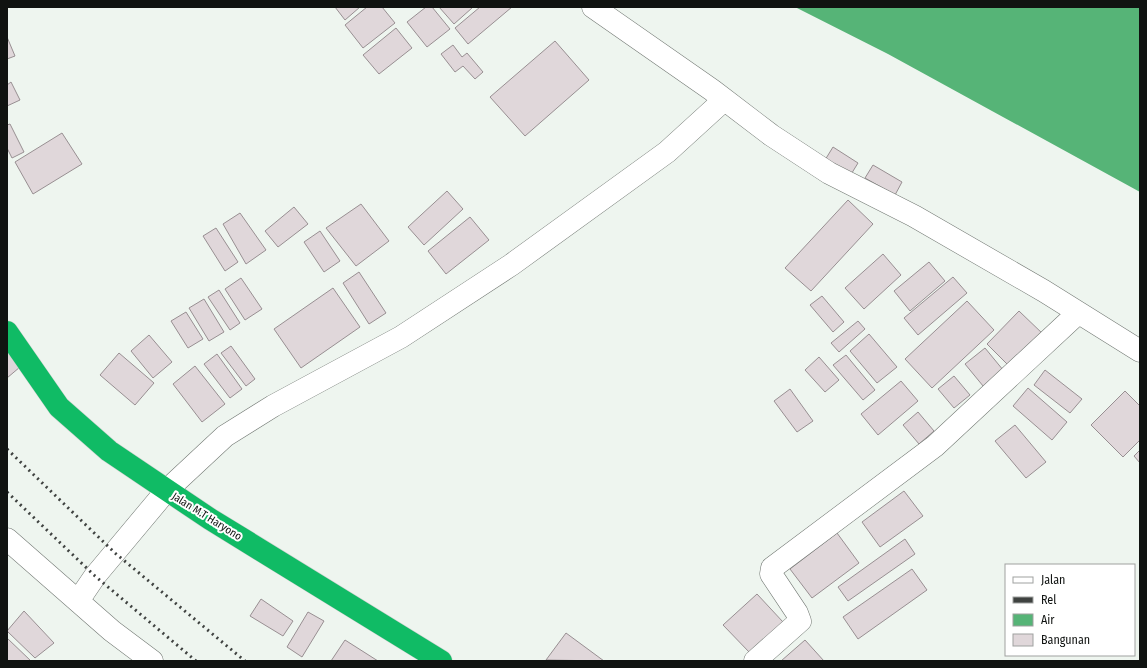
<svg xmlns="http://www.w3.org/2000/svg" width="1147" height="668" font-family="'Fira Sans Condensed',sans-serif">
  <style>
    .water { fill: #56b477 }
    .building { fill: #e0d7da; stroke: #988f92 }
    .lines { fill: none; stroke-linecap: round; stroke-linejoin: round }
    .minor-casing { stroke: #727873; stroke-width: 23 }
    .highway-casing { stroke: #cfd0cf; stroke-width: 23 }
    .minor { stroke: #fff; stroke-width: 22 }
    .highway { stroke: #10bb65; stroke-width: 22 }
    .rail { stroke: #3f4240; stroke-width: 3; stroke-dasharray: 2 4; stroke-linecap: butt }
    .labels { text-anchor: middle; stroke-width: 4; stroke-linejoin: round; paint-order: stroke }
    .street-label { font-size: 11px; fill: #101311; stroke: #fff }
  </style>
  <rect width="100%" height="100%" fill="#eef5ef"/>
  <!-- water -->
  <path class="water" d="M 795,7 L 1140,7 L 1140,192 L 888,54 Z"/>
  <!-- building -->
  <path class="building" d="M 335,7 L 360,7 L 345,20 Z
    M 367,7 L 382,7 L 395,23 L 363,48 L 345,25 Z
    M 426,7 L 432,7 L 450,29 L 427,47 L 407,22 Z
    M 439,7 L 471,7 L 472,8 L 454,24 Z
    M 480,7 L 512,7 L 468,44 L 455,28 Z
    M 396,28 L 412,48 L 379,74 L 363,55 Z
    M 7,37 L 15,56 L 7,59 Z
    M 555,41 L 589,80 L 525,136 L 490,97 Z
    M 453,45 L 462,57 L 467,53 L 483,72 L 475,79 L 463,66 L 455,72 L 441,54 Z
    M 11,82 L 20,100 L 7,106 L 7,85 Z
    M 10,124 L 24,152 L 12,158 L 7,148 L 7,125 Z
    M 62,133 L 82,164 L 33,194 L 15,162 Z
    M 833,147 L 858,163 L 850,176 L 825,160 Z
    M 873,165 L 902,182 L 895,195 L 865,178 Z
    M 447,191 L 463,209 L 424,245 L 408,227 Z
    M 848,200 L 873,224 L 811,291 L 785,268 Z
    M 361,204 L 389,241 L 356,266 L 326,228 Z
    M 294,207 L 308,224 L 278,247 L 265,231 Z
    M 240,213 L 266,250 L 246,264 L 223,224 Z
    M 470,217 L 489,240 L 446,274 L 428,251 Z
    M 216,228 L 238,262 L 225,271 L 203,236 Z
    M 320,231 L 340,261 L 324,272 L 304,242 Z
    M 883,254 L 901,275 L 864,309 L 845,288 Z
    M 929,262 L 945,281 L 910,311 L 894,291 Z
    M 359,272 L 386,313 L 369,324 L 343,283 Z
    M 953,277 L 967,293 L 918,335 L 904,318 Z
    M 241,278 L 262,309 L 245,320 L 225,289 Z
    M 333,288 L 360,327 L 301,368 L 274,329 Z
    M 219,290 L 240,323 L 230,330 L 208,297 Z
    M 822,296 L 844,322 L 833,332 L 810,305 Z
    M 204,299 L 224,332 L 209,341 L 189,308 Z
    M 967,301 L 994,330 L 932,388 L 905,359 Z
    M 1019,311 L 1044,335 L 1011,368 L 987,344 Z
    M 186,312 L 203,339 L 188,348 L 171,321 Z
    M 858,321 L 865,329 L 839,352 L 831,343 Z
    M 869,334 L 897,367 L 877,383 L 850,351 Z
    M 149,335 L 172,362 L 153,378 L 131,351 Z
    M 231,346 L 255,379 L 246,386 L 221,353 Z
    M 985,348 L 1008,376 L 988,392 L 965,364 Z
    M 7,351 L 20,367 L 7,378 Z
    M 119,353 L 154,383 L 135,405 L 100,375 Z
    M 217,354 L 242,389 L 230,398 L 204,364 Z
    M 846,355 L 875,390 L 863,400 L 833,365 Z
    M 819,357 L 839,380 L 825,392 L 805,370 Z
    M 195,366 L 225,404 L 202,422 L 173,384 Z
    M 1045,370 L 1082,399 L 1070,413 L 1034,385 Z
    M 954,376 L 970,395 L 954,408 L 938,389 Z
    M 901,381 L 918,401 L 878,435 L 861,414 Z
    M 1028,388 L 1067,422 L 1052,440 L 1013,406 Z
    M 790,389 L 813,421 L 797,432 L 774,401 Z
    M 1125,391 L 1140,406 L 1140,440 L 1123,457 L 1091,425 Z
    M 918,412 L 934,431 L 919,444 L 903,425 Z
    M 1015,425 L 1046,462 L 1026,478 L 995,441 Z
    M 1140,450 L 1140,463 L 1134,456 Z
    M 904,491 L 923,516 L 880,547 L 862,522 Z
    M 837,533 L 859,563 L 812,598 L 790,569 Z
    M 905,539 L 915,554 L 848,601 L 838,587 Z
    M 912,569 L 927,590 L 858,639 L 843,617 Z
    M 757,594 L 783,622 L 750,653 L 723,625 Z
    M 261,599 L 293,621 L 283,636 L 250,616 Z
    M 24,611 L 54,643 L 35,658 L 7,631 Z
    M 308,612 L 324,621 L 302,657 L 287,647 Z
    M 566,633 L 604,661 L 546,660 Z
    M 7,638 L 31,661 L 7,661 Z
    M 345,640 L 378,661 L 331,661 Z
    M 805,640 L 824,661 L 781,661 Z"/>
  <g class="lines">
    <!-- minor casing -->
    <g class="minor-casing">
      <path id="minor" d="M 593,7 L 712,90 L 771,135 L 829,173 L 914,216 L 1044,291 L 1140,351
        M 7,539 L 112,631 L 152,661
        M 78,601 L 95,576 L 166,491 L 225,436 L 273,406 L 401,337 L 511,265 L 667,152 L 724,100
        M 755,661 L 800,621 L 797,613 L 771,574 L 772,568 L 935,446 L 1078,313"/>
    </g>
    <!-- highway casing -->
    <g class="highway-casing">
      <path id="highway" d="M 7,332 L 59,407 L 109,451 L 210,519 L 441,661"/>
    </g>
    <!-- minor -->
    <use href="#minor" class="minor"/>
    <!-- highway -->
    <use href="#highway" class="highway"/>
    <!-- rail -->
    <path class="rail" d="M 7,449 L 115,553 L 245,661
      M 7,492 L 95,576 L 196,661"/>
  </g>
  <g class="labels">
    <!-- street labels -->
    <g class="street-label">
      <text transform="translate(207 516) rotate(32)" y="4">Jalan M.T Haryono</text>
    </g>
  </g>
  <!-- border -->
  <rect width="1147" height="668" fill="none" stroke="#101311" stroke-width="16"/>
  <!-- legend -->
  <rect x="1005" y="564" width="130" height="92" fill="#ffffff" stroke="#9fa1a0"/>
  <rect x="1013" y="577" width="20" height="6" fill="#ffffff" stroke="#9fa1a0"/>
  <text x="1041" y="584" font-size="12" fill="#101311">Jalan</text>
  <rect x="1013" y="597" width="20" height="6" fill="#3f4240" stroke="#9fa1a0"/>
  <text x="1041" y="604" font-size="12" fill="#101311">Rel</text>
  <rect x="1013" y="614" width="20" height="12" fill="#56b477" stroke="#9fa1a0"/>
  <text x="1041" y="624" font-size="12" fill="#101311">Air</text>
  <rect x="1013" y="634" width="20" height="12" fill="#e0d7da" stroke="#9fa1a0"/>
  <text x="1041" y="644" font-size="12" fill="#101311">Bangunan</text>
</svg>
